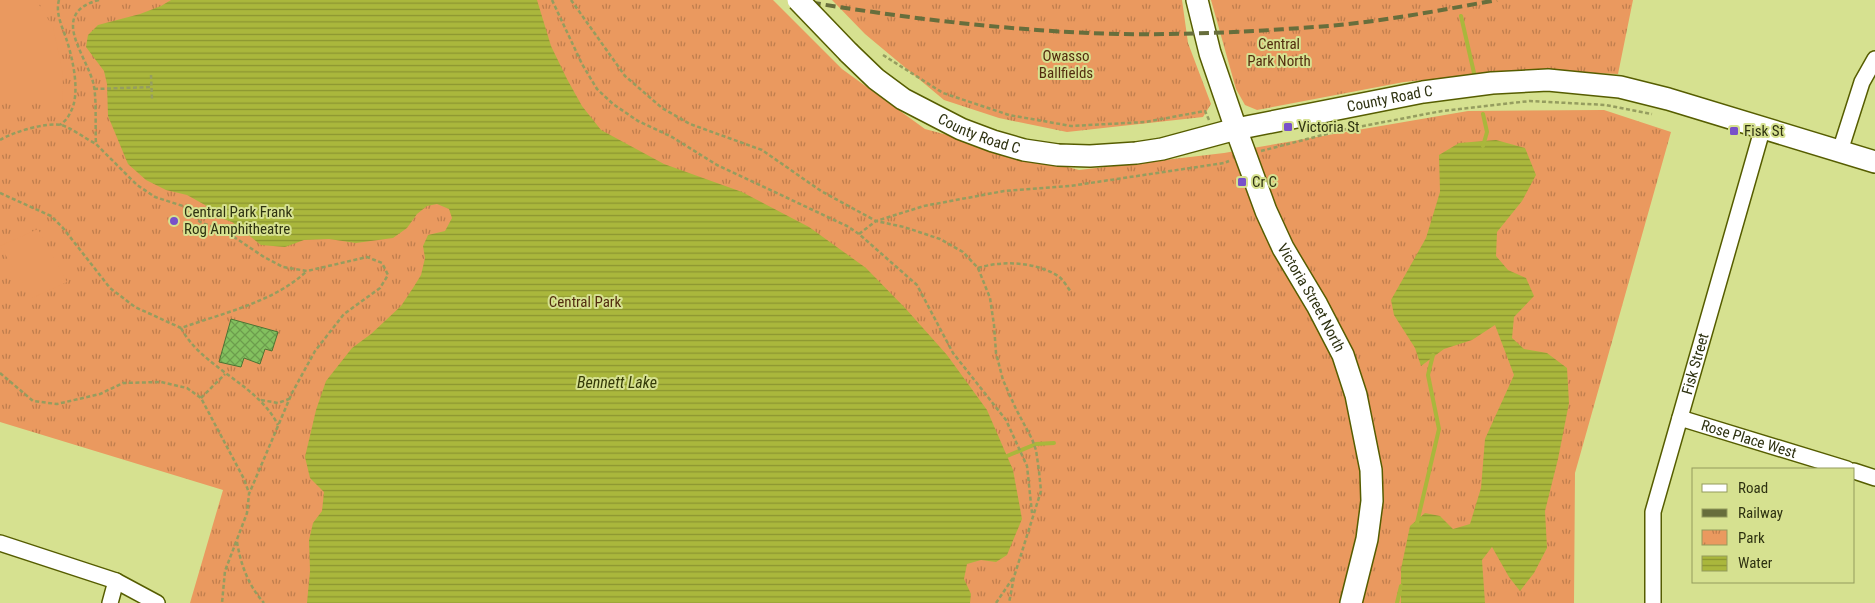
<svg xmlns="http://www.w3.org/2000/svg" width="1875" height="603" font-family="'Roboto Condensed',sans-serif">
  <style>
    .park { fill: url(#park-tufts) }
    .pitch { fill: #ea995f }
    .water { fill: url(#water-rules) }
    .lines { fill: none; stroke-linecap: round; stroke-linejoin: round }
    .stream { stroke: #aab73c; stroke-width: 4 }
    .building { fill: url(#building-cross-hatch); stroke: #4c7433 }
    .street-casing { stroke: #565d00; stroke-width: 18 }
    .secondary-casing { stroke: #565d00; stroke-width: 24 }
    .path { stroke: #959d5f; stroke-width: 2.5; stroke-dasharray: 4 2.5; stroke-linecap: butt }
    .street { stroke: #fff; stroke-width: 15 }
    .secondary { stroke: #fff; stroke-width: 21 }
    .rail { stroke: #676e3c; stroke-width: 4; stroke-dasharray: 10 5; stroke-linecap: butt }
    .secondary-bridge-casing { stroke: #565d00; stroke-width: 24; stroke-linecap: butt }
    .secondary-bridge { stroke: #fff; stroke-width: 21 }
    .poi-dot { fill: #7850c9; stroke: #d6e190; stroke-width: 2 }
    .labels { text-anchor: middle; stroke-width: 4; stroke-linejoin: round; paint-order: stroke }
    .park-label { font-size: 15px; fill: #532d0f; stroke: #d6e190 }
    .street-label { font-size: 15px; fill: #2e3211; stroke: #d6e190 }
    .poi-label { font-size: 15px; fill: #2e3211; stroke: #d6e190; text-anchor: start }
    .water-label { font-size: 16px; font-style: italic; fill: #353a07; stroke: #d6e190 }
  </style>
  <defs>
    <pattern id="park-tufts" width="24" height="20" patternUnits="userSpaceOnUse" patternTransform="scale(1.25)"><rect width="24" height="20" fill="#ea995f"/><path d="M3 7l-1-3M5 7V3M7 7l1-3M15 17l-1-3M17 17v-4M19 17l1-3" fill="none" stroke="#be7d4d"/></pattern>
    <pattern id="water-rules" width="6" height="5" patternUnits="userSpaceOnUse" patternTransform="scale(1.25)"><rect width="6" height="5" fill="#aab73c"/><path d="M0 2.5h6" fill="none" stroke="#8b9531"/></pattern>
    <pattern id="building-cross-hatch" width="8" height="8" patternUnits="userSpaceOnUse" patternTransform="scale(1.25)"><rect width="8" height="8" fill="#83c15f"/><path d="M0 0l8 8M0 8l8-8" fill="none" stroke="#6c9d4d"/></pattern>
  </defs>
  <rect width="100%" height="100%" fill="#d6e190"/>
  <!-- park -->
  <path class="park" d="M 0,0 L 773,0 L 842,69 L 925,129 L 1079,170 L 1224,153 L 1468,111 L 1604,110 L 1671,132 L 1575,473 L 1574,603 L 190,603 L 223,490 L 0,422 Z
    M 832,0 L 1182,0 L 1188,43 L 1211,104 L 1203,117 L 1067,132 L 999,118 L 944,100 L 865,34 Z
    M 1211,0 L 1633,0 L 1618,74 L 1523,70 L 1404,82 L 1257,110 L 1245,105 L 1236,89 Z"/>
  <!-- pitch -->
  <path class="pitch" d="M 0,0 L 36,0 L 53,27 L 63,74 L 62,102 L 0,102 Z
    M 38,229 L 67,282 L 32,298 L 0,246 Z"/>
  <!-- water -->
  <path class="water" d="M 171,0 L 537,0 L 551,46 L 567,79 L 582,106 L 601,130 L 664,164 L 742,192 L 809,227 L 866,268 L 906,309 L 947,355 L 987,410 L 1013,470 L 1022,519 L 1007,555 L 996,562 L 981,560 L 967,564 L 964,579 L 971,594 L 970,603 L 307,603 L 310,571 L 309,540 L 313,523 L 322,511 L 324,492 L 310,478 L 305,457 L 316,410 L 326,381 L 352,348 L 371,334 L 401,306 L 413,288 L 421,275 L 425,258 L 423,246 L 428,235 L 445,231 L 452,218 L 449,209 L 437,204 L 427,206 L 417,214 L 407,228 L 393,238 L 356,243 L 329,239 L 304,240 L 285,247 L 261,245 L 232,222 L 215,216 L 205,205 L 187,195 L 166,190 L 146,180 L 128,164 L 108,116 L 107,84 L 104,71 L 86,47 L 88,35 L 98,25 L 140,14 L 161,6 Z
    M 1496,140 L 1525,148 L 1536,175 L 1522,201 L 1497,232 L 1496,256 L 1508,270 L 1526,278 L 1534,296 L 1514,317 L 1512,338 L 1524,349 L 1547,353 L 1567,368 L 1569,403 L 1558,459 L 1545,511 L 1547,548 L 1534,573 L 1520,591 L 1509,577 L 1492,547 L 1482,560 L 1485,603 L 1401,603 L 1401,569 L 1410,526 L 1425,513 L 1440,516 L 1453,529 L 1470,524 L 1481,488 L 1485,439 L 1514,375 L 1495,325 L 1472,340 L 1444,349 L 1421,366 L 1415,348 L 1394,315 L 1391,300 L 1426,238 L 1440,192 L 1439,155 L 1459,143 Z"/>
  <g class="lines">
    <!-- stream -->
    <path class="stream" d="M 1461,16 L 1474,73
      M 1483,114 L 1487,132 L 1483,146
      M 1007,456 L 1036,444 L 1054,443
      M 1417,523 L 1439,429 L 1428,375 L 1433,355
      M 1397,603 L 1401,586"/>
  </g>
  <!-- building -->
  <path class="building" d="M 231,319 L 278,332 L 272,351 L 265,349 L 260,364 L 244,358 L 241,367 L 219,362 Z"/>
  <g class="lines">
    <!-- street casing -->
    <g class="street-casing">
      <g id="street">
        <path d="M 1840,151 L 1862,82 L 1875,59"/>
        <path id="s1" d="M 1680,418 L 1847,469"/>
        <path d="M 1854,471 L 1875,478"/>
        <path d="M 0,543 L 116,581 L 157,603"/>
        <path d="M 110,603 L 116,581"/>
        <path id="s2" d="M 1653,603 L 1653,512 L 1763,127"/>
      </g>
    </g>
    <!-- secondary casing -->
    <g class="secondary-casing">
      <g id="secondary">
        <path id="s3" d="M 1197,0 L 1210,53 L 1236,129 L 1266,211 L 1283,248 L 1317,305 L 1343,355 L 1356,395 L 1371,470 L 1372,501 L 1367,539 L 1351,603"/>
        <path id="s4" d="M 849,53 L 876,79 L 903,99 L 961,129 L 993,141 L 1024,150 L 1058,155 L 1090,156 L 1136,153 L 1162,149 L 1236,129 L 1423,92 L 1492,83 L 1548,80 L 1620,87 L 1668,99 L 1875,162"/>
      </g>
    </g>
    <!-- path -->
    <path class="path" d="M 59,0 C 55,14 63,28 67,41 C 73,60 81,95 70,113 C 68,118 64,122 60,125
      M 99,0 C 49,13 85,53 93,82 C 97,95 95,128 96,144 L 137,185 L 155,197 L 186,207 L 200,222 L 228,233 L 264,257 L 283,267 L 307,271 L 367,257 L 382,263 L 388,275 L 380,288 L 344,314 L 315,351 L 292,393 L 249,494 L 247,513 L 225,571 L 222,603
      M 552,0 L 582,64 L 597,89 L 613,104 L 638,121 L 672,137 L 717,165 L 847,226 L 859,234 L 917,285 L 953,353 L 1006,420 L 1027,466 L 1032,513
      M 571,0 L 625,76 L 662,108 L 690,124 L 762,150 L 821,191 L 876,221 L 904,227 L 940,239 L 963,252 L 978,268 L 990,298 L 994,325 L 996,353 L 1003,380 L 1016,409 L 1032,439 L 1036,450 L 1039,471 L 1041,491 L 1014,577 L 1009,603
      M 883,55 L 943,93 L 1009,115 L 1071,126 L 1145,122 L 1205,111 L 1209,120
      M 151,75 L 152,99
      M 94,89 L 151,87
      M 0,140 C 13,132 46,122 61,125 C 70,127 86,139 96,144
      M 1261,151 L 1342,130 L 1442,111 L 1530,101 L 1606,105 L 1652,114
      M 0,193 L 51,216 L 63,228 L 110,288 L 135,307 L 181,328 C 223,313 274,302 307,271
      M 859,234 L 876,221 L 924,206 L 1004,191 L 1070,186 L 1224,163 L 1229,161
      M 978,268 C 1003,260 1036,262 1058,276 C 1063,279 1067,287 1071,292
      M 181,328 C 203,369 257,383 278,425
      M 0,373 L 33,401 L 57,404 L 100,394 L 123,383 L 161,382 L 187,388 L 201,398 L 244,479 L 249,493
      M 201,398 L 225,374
      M 261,400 L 278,403 L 289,399
      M 237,542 C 241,565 248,585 264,603
      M 996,603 L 1013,578"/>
    <!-- street -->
    <use href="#street" class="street"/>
    <!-- secondary -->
    <use href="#secondary" class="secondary"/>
    <!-- rail -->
    <path class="rail" d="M 796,0 C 903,18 1010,31 1118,34 C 1184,35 1249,32 1314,27 C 1376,23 1436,11 1497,0"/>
    <!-- secondary-bridge casing -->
    <g class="secondary-bridge-casing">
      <path id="secondary-bridge" d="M 798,0 L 849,53"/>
    </g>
    <!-- secondary-bridge -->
    <use href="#secondary-bridge" class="secondary-bridge"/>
  </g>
  <!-- markers -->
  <g class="poi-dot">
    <rect x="1283" y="122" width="10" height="10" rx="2.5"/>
    <rect x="1729" y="126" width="10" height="10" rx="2.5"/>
    <rect x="1237" y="177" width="10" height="10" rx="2.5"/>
    <circle cx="174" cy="221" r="5"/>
  </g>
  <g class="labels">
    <!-- park labels -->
    <g class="park-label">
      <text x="1279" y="49">Central<tspan x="1279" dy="17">Park North</tspan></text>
      <text x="1066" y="61">Owasso<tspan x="1066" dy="17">Ballfields</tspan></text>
      <text x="585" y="307">Central Park</text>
    </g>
    <!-- street labels -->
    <g class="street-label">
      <text dy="5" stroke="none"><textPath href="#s4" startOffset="575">County Road C</textPath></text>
      <text dy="5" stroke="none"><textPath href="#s4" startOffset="155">County Road C</textPath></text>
      <text dy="5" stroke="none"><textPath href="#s3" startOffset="320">Victoria Street North</textPath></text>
      <text dy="5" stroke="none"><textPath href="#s2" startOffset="245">Fisk Street</textPath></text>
      <text dy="5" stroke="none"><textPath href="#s1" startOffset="72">Rose Place West</textPath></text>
    </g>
    <!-- poi labels -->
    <g class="poi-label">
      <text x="1298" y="132">Victoria St</text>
      <text x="1744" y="136">Fisk St</text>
      <text x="1252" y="187">Cr C</text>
      <text x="184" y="217">Central Park Frank<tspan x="184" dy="17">Rog Amphitheatre</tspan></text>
    </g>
    <!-- water labels -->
    <g class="water-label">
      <text x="617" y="388">Bennett Lake</text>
    </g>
  </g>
  <!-- legend -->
  <rect x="1692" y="468" width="162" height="115" fill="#d6e190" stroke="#939b5d"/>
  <rect x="1702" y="484" width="25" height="8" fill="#ffffff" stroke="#939b5d"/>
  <text x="1738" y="493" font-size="15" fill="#2e3211">Road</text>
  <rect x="1702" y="509" width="25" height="8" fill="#676e3c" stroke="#939b5d"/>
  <text x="1738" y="518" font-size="15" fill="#2e3211">Railway</text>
  <rect x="1702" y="530" width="25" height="15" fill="url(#park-tufts)" stroke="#939b5d"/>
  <text x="1738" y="543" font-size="15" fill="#2e3211">Park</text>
  <rect x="1702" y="556" width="25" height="15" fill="url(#water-rules)" stroke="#939b5d"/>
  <text x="1738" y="568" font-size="15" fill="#2e3211">Water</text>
</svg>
